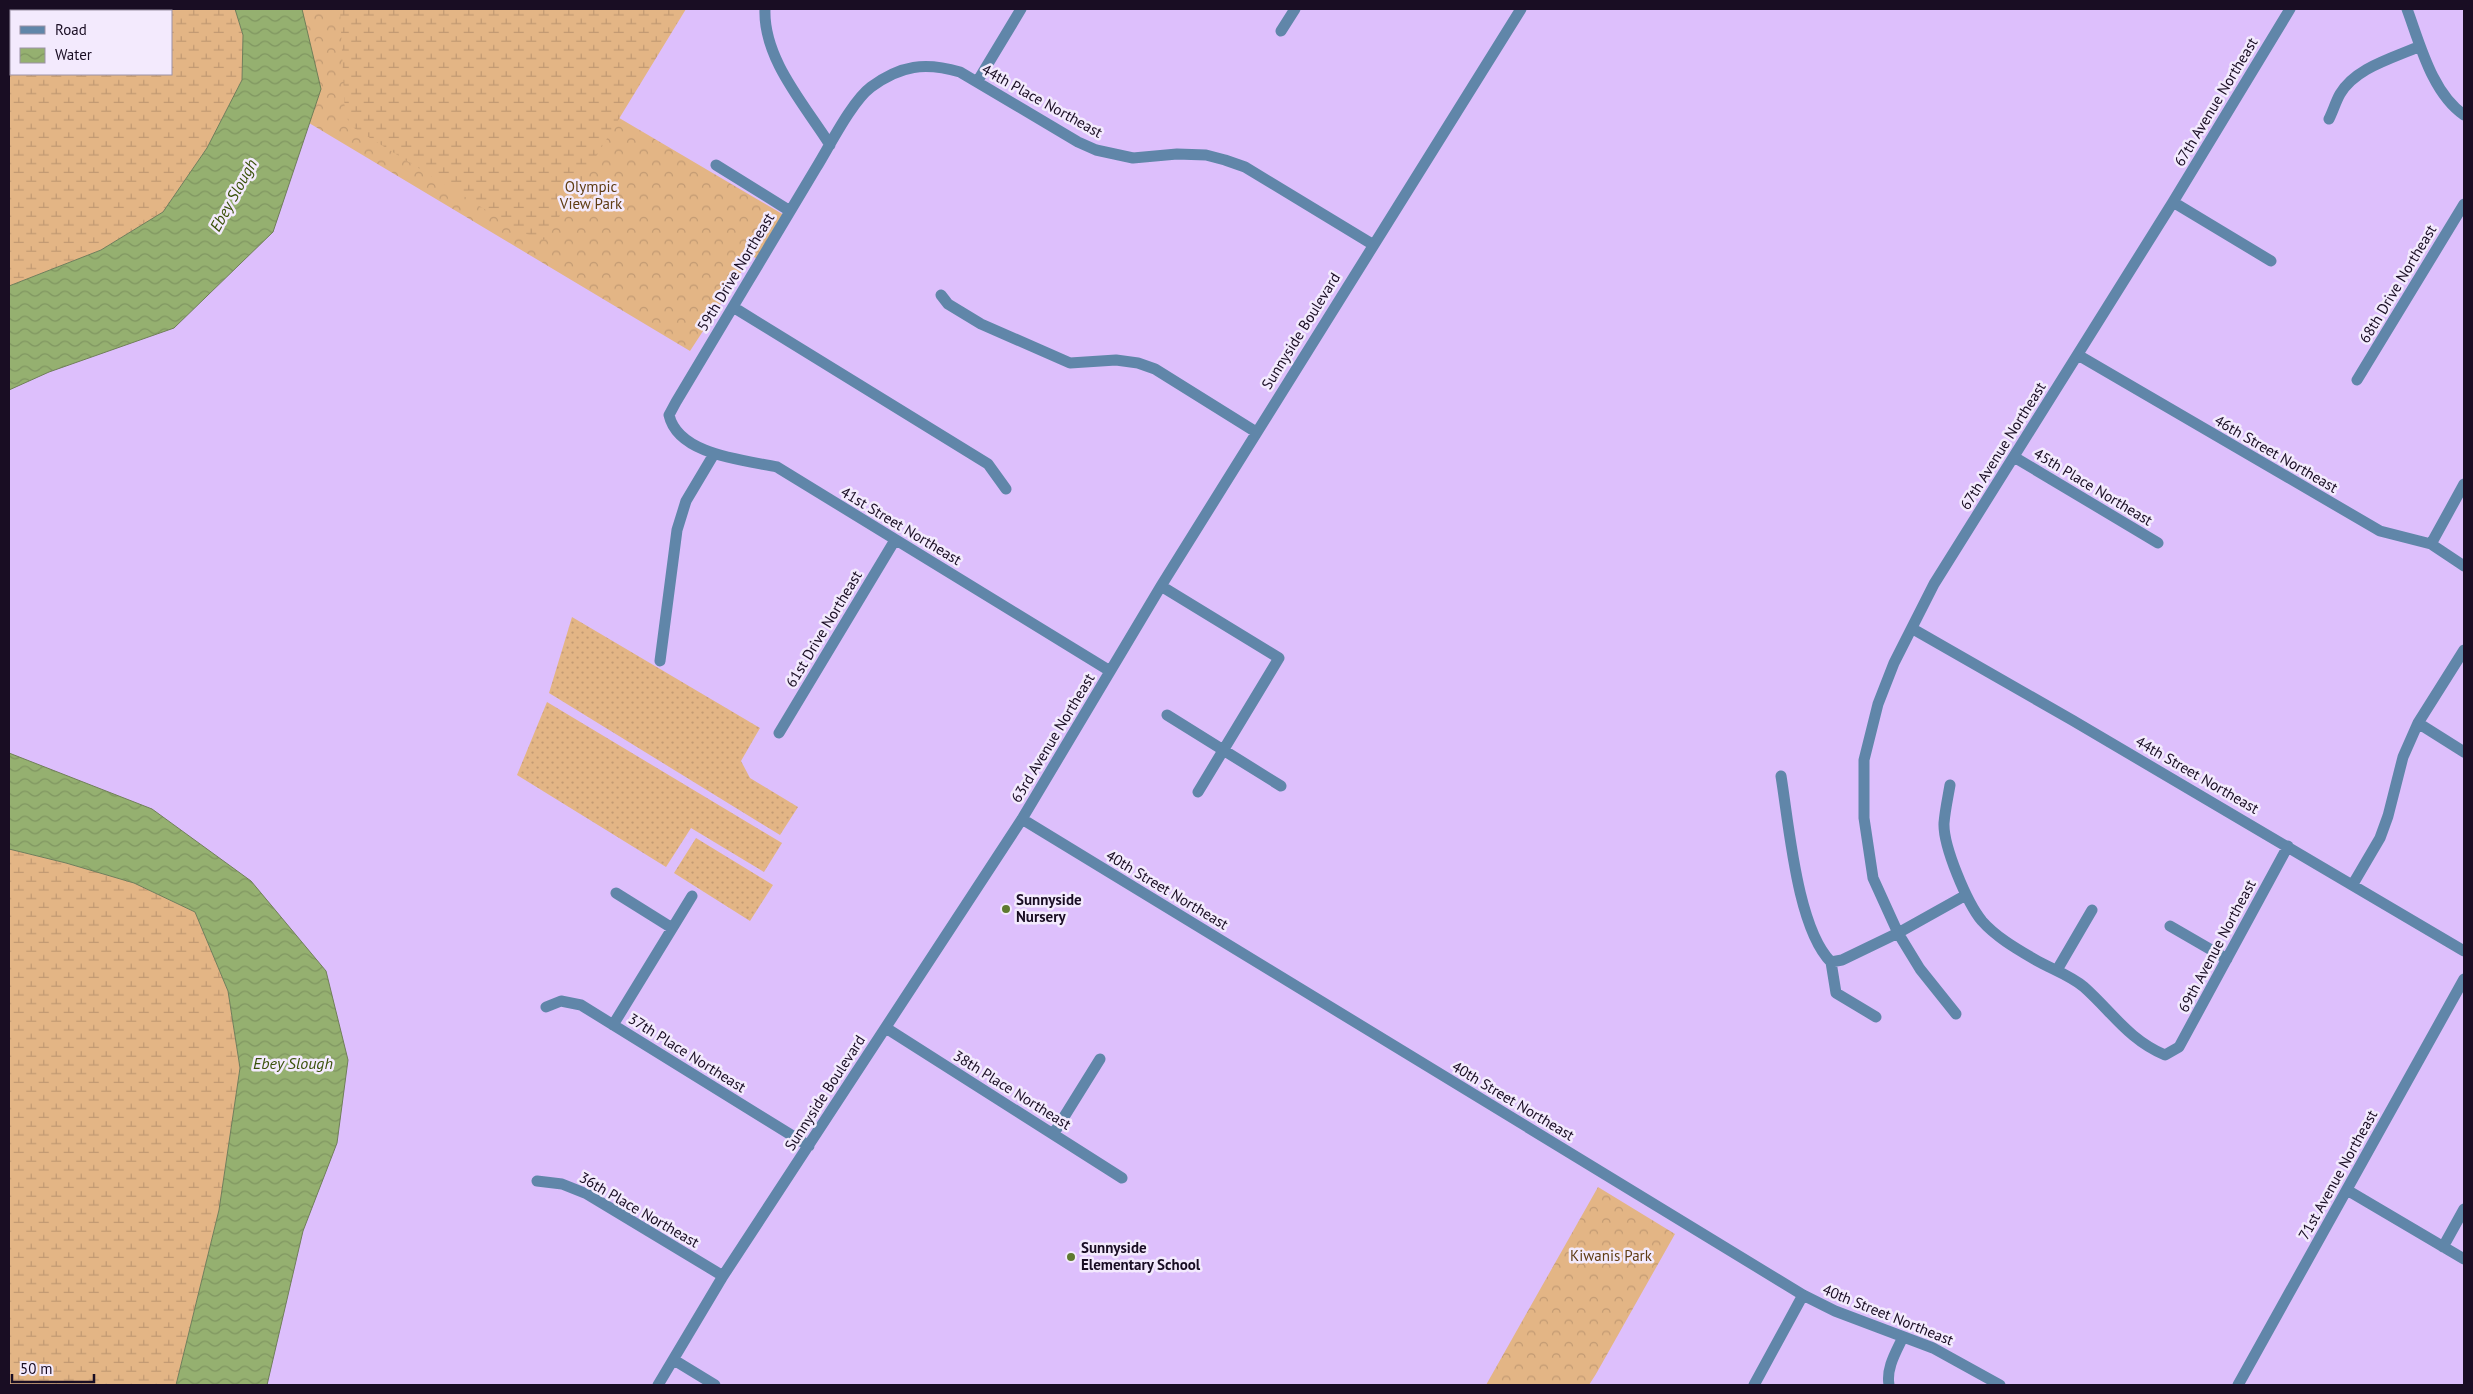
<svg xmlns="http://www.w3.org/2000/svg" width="2473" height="1394" font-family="'PT Sans',sans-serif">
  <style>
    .grass { fill: url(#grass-dots) }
    .forest { fill: url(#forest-crowns) }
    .wetland { fill: url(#wetland-marsh); fill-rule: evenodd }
    .water { fill: url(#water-waves); stroke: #707f59 }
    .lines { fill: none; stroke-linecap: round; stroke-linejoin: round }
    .minor { stroke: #6086a9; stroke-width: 11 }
    .poi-dot { fill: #5e7a2f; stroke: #f3eafd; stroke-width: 2 }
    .labels { text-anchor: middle; stroke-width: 5; stroke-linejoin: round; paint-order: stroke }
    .street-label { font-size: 15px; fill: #190d23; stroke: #f3eafd }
    .park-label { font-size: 15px; fill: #5f3c13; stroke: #f3eafd }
    .poi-label { font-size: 15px; font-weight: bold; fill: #190d23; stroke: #f3eafd; text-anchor: start }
    .water-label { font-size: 16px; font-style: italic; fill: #3a510a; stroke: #f3eafd }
  </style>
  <defs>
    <pattern id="grass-dots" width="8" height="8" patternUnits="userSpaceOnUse" patternTransform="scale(1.25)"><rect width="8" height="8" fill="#e3b585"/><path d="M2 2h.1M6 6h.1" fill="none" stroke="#c29a73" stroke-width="1.8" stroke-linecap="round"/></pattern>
    <pattern id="forest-crowns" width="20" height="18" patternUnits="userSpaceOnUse" patternTransform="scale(1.25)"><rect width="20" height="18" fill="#e3b585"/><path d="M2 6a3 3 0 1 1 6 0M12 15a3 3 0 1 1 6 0" fill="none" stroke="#c29a73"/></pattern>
    <pattern id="wetland-marsh" width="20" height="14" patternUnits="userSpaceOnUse" patternTransform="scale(1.25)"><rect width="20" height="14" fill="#e3b585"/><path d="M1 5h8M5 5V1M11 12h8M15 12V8" fill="none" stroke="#c29a73"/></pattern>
    <pattern id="water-waves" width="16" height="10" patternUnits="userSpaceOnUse" patternTransform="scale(1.25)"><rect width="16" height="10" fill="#95b070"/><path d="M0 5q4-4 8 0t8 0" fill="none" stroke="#809661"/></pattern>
  </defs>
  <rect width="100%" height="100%" fill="#ddbffc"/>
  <!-- grass -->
  <path class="grass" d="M 572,617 L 760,728 L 741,761 L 750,778 L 798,807 L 780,835 L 549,693 Z
    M 547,702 L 782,843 L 764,872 L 691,828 L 666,867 L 517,775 Z
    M 696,838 L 773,885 L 750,921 L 674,873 Z"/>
  <!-- forest -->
  <path class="forest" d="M 302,9 L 434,9 L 789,218 L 763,262 L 752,256 L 690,351 L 304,120 Z
    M 1598,1187 L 1675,1234 L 1596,1374 L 1589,1385 L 1486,1385 Z"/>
  <!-- wetland -->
  <path class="wetland" d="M 9,9 L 235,9 L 243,35 L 242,80 L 207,148 L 163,212 L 101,250 L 9,286 ZM 11,11 L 171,11 L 171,74 L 11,74 Z
    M 340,9 L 686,9 L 545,240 L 523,233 L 354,128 L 345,116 Z
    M 9,849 L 66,863 L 134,883 L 195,912 L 228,991 L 240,1068 L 219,1210 L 176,1385 L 9,1385 Z"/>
  <!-- water -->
  <path class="water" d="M 235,9 L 302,9 L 321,89 L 273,232 L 174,328 L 49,372 L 9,390 L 9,286 L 101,250 L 163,212 L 207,148 L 242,80 L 243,35 Z
    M 9,753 L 152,809 L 251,881 L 326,971 L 348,1060 L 337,1143 L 303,1231 L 267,1385 L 176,1385 L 219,1210 L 240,1068 L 228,991 L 195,912 L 134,883 L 66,863 L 9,849 Z"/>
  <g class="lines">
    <!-- minor -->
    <path class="minor" d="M 765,9 C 763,59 805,105 830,145
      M 2407,9 C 2420,44 2432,93 2464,115
      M 1281,31 L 1295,9
      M 977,82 L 1021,9
      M 2329,119 C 2333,111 2336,101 2340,94 C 2356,67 2394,58 2420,46
      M 716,165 L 790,211
      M 2173,202 L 2271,261
      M 941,295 L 948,304 L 981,324 L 1070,363 L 1116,360 L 1138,363 L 1155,369 L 1256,432
      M 733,307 L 988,464 L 1006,489
      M 2078,355 L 2380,531 L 2431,544 L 2464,566
      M 2357,380 L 2464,204
      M 2014,457 L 2158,543
      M 2431,544 L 2464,484
      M 1161,586 L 1279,658 L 1198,792
      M 1913,629 L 2072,720 L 2464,951
      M 660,661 L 677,530 L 686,501 L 714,454
      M 1110,671 L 777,467 C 744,460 678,455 669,415 L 676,402 C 723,324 769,246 816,168 C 829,147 852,101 871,87 C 901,65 925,62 960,72 L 1078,142 L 1096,150 L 1133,158 L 1177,154 L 1206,155 L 1225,160 L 1245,167 L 1372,244
      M 1167,715 L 1281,786
      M 2418,723 L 2464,752
      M 779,733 L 895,540
      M 1781,776 C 1789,825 1797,928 1831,962 L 1842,960 L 1898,933 L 1966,895
      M 1950,785 C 1948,797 1945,810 1944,823 C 1943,846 1967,903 1982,921 C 1996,937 2017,949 2034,959 C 2051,969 2070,975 2084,987 C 2112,1012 2129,1040 2165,1055 L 2179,1047 L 2288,846
      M 1022,819 L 1803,1295 L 1835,1311 L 1933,1348 L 2000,1385
      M 2353,884 L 2380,838 L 2388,816 L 2403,757 L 2418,723 L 2464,650
      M 616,893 L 672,928
      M 2170,926 L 2227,959
      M 1831,962 L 1836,993 L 1876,1017
      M 2057,970 L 2092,910
      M 546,1007 L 561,1001 L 581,1005 L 809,1146
      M 1956,1014 L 1920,969 L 1898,933 L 1873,878 L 1864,818 L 1864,760 L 1878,704 L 1894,663 L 1934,584 L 2173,202 L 2290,9
      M 613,1025 L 692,896
      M 886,1028 L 1122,1178
      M 1054,1133 L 1100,1059
      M 537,1181 L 562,1184 L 587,1194 L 723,1276
      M 2347,1190 L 2464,1259
      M 2443,1247 L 2464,1209
      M 674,1360 L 715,1385
      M 658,1385 L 723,1276 L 1022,819 L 1161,586 L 1521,9
      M 1754,1385 L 1803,1295
      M 1889,1385 C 1886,1368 1896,1352 1903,1337
      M 2238,1385 L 2464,979"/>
  </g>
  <!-- markers -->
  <g class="poi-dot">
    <circle cx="1006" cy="909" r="5"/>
    <circle cx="1071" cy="1257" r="5"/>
  </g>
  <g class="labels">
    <!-- street labels -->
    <g class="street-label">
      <text transform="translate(1042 101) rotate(29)" y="5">44th Place Northeast</text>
      <text transform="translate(2216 102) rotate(-59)" y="5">67th Avenue Northeast</text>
      <text transform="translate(736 272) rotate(-59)" y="5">59th Drive Northeast</text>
      <text transform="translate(2398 284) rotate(-59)" y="5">68th Drive Northeast</text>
      <text transform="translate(1301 331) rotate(-58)" y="5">Sunnyside Boulevard</text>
      <text transform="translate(2003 446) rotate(-58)" y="5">67th Avenue Northeast</text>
      <text transform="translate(2276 454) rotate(30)" y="5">46th Street Northeast</text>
      <text transform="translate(2093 487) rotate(31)" y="5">45th Place Northeast</text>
      <text transform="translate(901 526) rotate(31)" y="5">41st Street Northeast</text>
      <text transform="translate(824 629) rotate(-59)" y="5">61st Drive Northeast</text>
      <text transform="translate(1053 738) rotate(-59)" y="5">63rd Avenue Northeast</text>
      <text transform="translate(2197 775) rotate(30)" y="5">44th Street Northeast</text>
      <text transform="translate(1167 890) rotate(31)" y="5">40th Street Northeast</text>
      <text transform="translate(2217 946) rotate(-62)" y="5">69th Avenue Northeast</text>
      <text transform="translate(687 1053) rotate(32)" y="5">37th Place Northeast</text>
      <text transform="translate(1012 1090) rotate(32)" y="5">38th Place Northeast</text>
      <text transform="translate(825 1093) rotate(-57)" y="5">Sunnyside Boulevard</text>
      <text transform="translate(1513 1101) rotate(31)" y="5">40th Street Northeast</text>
      <text transform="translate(2338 1175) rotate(-61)" y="5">71st Avenue Northeast</text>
      <text transform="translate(639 1210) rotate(30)" y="5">36th Place Northeast</text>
      <text transform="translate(1888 1315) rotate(22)" y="5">40th Street Northeast</text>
    </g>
    <!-- park labels -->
    <g class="park-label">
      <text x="591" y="192">Olympic<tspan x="591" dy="17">View Park</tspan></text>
      <text x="1611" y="1261">Kiwanis Park</text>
    </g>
    <!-- poi labels -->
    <g class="poi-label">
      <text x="1016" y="905">Sunnyside<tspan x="1016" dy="17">Nursery</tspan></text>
      <text x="1081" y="1253">Sunnyside<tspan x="1081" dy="17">Elementary School</tspan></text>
    </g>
    <!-- water labels -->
    <g class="water-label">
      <text transform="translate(233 195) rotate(-61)" y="6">Ebey Slough</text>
      <text x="293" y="1069">Ebey Slough</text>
    </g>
  </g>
  <!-- border -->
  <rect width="2473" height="1394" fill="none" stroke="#190d23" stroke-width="20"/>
  <!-- legend -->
  <rect x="10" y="10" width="162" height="65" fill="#f3eafd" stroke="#9c92a6"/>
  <rect x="20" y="26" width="25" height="8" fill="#6086a9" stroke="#9c92a6"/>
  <text x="55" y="35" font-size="15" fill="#190d23">Road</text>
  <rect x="20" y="48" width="25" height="15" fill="url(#water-waves)" stroke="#9c92a6"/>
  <text x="55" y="60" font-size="15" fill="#190d23">Water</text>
  <!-- scale -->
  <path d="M12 1374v8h82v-8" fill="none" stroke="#190d23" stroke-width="2.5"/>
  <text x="20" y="1374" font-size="15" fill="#190d23" stroke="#f3eafd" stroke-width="4" paint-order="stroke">50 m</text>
</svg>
